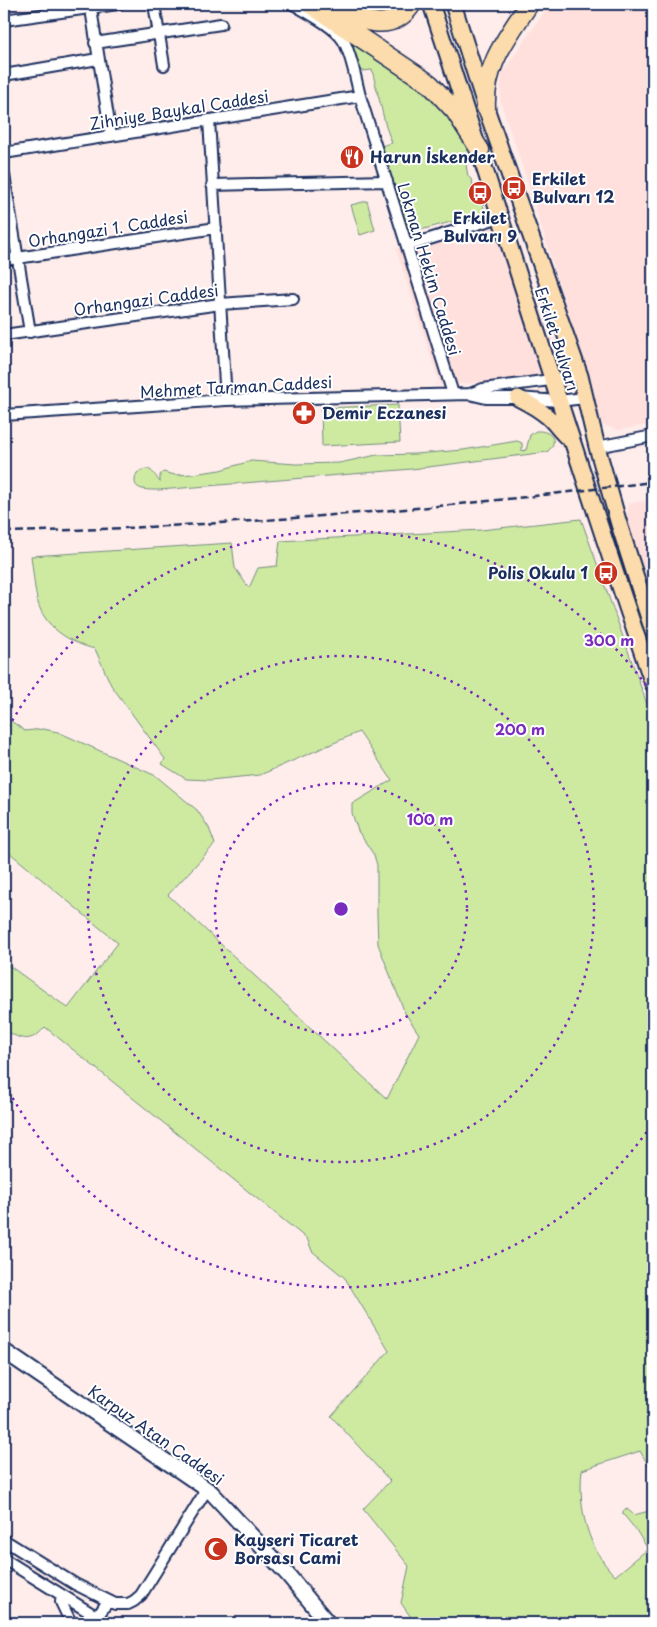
<svg xmlns="http://www.w3.org/2000/svg" width="657" height="1627" font-family="'Playpen Sans',sans-serif">
  <style>
    .built { fill: #ffe0dd }
    .green { fill: #ceeaa1; stroke: #748c80 }
    .lines { fill: none; stroke-linecap: round; stroke-linejoin: round }
    .street-casing { stroke: #1b2f5e; stroke-width: 14 }
    .secondary-casing { stroke: #1b2f5e; stroke-width: 18 }
    .primary-casing { stroke: #1b2f5e; stroke-width: 19 }
    .highway-casing { stroke: #1b2f5e; stroke-width: 21 }
    .street { stroke: #fff; stroke-width: 10 }
    .secondary { stroke: #fff; stroke-width: 14 }
    .primary { stroke: #fcdcac; stroke-width: 15 }
    .highway { stroke: #fcdcac; stroke-width: 18 }
    .rail { stroke: #1b2f5e; stroke-width: 2.5; stroke-dasharray: 8 4; stroke-linecap: butt }
    .ring { fill: none; stroke: #7b2cbf; stroke-width: 2.5; stroke-dasharray: 2.5 5 }
    .labels { text-anchor: middle; stroke-width: 4; stroke-linejoin: round; paint-order: stroke }
    .street-label { font-size: 16px; fill: #1b2f5e; stroke: #fff }
    .poi-label { font-size: 16px; font-weight: bold; fill: #1b2f5e; stroke: #fff; text-anchor: start }
    .centre { fill: #7b2cbf; stroke: #fff; stroke-width: 2.5 }
    .ring-label { font-size: 15px; text-anchor: middle; font-weight: bold; fill: #7b2cbf; stroke: #fff; stroke-width: 4; stroke-linejoin: round; paint-order: stroke }
  </style>
  <rect width="100%" height="100%" fill="#ffedeb"/>
  <filter id="ink" filterUnits="userSpaceOnUse"><feTurbulence type="fractalNoise" baseFrequency=".02" numOctaves="2"/><feDisplacementMap in="SourceGraphic" scale="10" xChannelSelector="R" yChannelSelector="G"/><feConvolveMatrix kernelMatrix="1 2 1 2 8 2 1 2 1" color-interpolation-filters="sRGB"/></filter>
  <g filter="url(#ink)">
    <!-- built -->
    <path class="built" d="M 550,4 L 653,4 L 653,424 L 619,430 L 602,425 L 527,180 L 500,100 L 502,73 Z
      M 506,216 L 566,377 L 440,385 L 396,249 Z
      M 653,500 L 653,579 L 649,567 L 642,569 L 626,515 L 630,503 Z"/>
    <!-- green -->
    <path class="green" d="M 337,4 L 406,4 L 384,18 Z
      M 350,39 L 430,89 L 463,138 L 469,156 L 469,162 L 466,165 L 468,176 L 472,180 L 473,185 L 471,189 L 474,198 L 483,204 L 485,213 L 409,233 L 381,146 L 392,143 L 386,127 L 372,70 L 362,71 Z
      M 367,201 L 375,230 L 360,235 L 351,205 Z
      M 398,405 L 400,442 L 322,446 L 321,408 Z
      M 536,431 C 551,430 560,441 547,452 L 412,469 L 159,490 C 146,490 129,491 137,473 C 151,463 153,474 160,482 L 160,475 L 163,472 L 175,475 L 193,474 L 220,470 L 251,461 L 296,464 L 339,463 L 377,455 L 415,454 L 463,450 L 517,441 L 522,443 L 522,451 L 526,450 L 530,435 Z
      M 581,519 L 653,721 L 653,1473 L 640,1451 L 582,1470 C 578,1509 587,1547 615,1576 L 648,1549 L 636,1530 L 623,1514 L 623,1511 L 627,1509 L 634,1515 L 653,1510 L 653,1623 L 415,1623 L 401,1603 L 409,1566 L 363,1509 L 390,1481 L 331,1416 L 389,1351 L 345,1278 L 312,1251 L 309,1243 L 307,1239 L 45,1027 C 31,1044 20,1040 4,1029 L 4,962 L 68,1008 L 118,943 L 4,848 L 4,716 L 25,731 L 43,729 L 58,732 L 156,776 L 197,810 L 209,828 L 215,844 L 168,895 L 387,1099 L 419,1034 L 405,1013 L 378,944 L 377,914 L 377,865 L 374,855 L 358,831 L 352,813 L 352,804 L 392,780 L 359,732 L 260,775 L 210,780 L 186,779 L 162,764 L 165,759 L 111,685 L 95,649 C 70,643 43,627 37,599 C 34,585 33,570 31,556 L 232,543 L 235,568 L 249,588 L 258,568 L 277,566 L 280,541 L 481,530 Z"/>
    <g class="lines">
      <!-- street casing -->
      <g class="street-casing">
        <path id="street" d="M 154,4 L 164,65
          M 293,4 C 308,13 334,26 343,40 C 351,52 356,81 360,96 L 453,394
          M 91,9 L 111,136
          M 4,20 L 118,4
          M 95,43 L 221,24
          M 4,75 L 98,59
          M 209,120 L 226,400
          M 4,153 L 360,96
          M 4,175 L 30,332
          M 212,185 L 387,181
          M 407,246 L 500,217
          M 4,260 L 216,228
          M 4,335 L 220,304 L 293,299
          M 470,394 L 483,389 L 580,376
          M 4,415 L 226,400 L 469,394 L 486,398 L 518,398 L 558,401 L 585,398
          M 597,447 L 653,436
          M 4,1540 L 75,1584 L 115,1604 L 128,1604 L 134,1601 L 141,1595 L 207,1489
          M 4,1559 L 94,1615 L 100,1613 L 108,1601
          M 62,1595 L 61,1602 L 71,1623"/>
      </g>
      <!-- secondary casing -->
      <g class="secondary-casing">
        <path id="secondary" d="M 4,1351 L 211,1492 L 288,1575 L 328,1623"/>
      </g>
      <!-- primary casing -->
      <g class="primary-casing">
        <path id="primary" d="M 431,4 C 506,230 575,458 653,684
          M 453,4 L 486,108 L 580,376 L 597,447 L 619,524 L 653,631
          M 518,398 C 528,403 539,409 548,417 C 557,425 560,432 570,440"/>
      </g>
      <!-- highway casing -->
      <g class="highway-casing">
        <path id="highway" d="M 310,4 L 430,84 L 455,111 L 480,150
          M 331,4 C 357,20 391,36 412,4
          M 486,108 C 484,65 507,38 529,4"/>
      </g>
      <!-- street -->
      <use href="#street" class="street"/>
      <!-- secondary -->
      <use href="#secondary" class="secondary"/>
      <!-- primary -->
      <use href="#primary" class="primary"/>
      <!-- highway -->
      <use href="#highway" class="highway"/>
      <!-- rail -->
      <path class="rail" d="M 4,532 C 138,529 271,521 405,509 C 488,502 570,492 653,482"/>
    </g>
  </g>
  <!-- distance rings -->
  <g class="ring">
    <circle cx="341" cy="909" r="126"/>
    <circle cx="341" cy="909" r="253"/>
    <path d="M651 1126A379 379 0 0 1 5 1084M5 734A379 379 0 0 1 651 692"/>
  </g>
  <!-- icons -->
  <defs>
    <g id="restaurant-disc" transform="scale(1.25)"><circle r="9.5" fill="#c8321e" stroke="#fff"/><path d="M-5-6h1v4h1v-4h1v4h1v-4h1v5L-1.5 .5V6h-2V.5L-5-1ZM5-6V6H3V1.5H1.5Q1.5-4 5-6Z" fill="#fff"/></g>
    <g id="bus-disc" transform="scale(1.25)"><circle r="9.5" fill="#c8321e" stroke="#fff"/><path d="M-5-6H5V4H4V6H2V4H-2V6H-4V4H-5ZM-3.5-4V0h7V-4ZM-3.5 1.2v1.5H-2V1.2ZM2 1.2v1.5H3.5V1.2Z" fill="#fff"/></g>
    <g id="pharmacy-disc" transform="scale(1.25)"><circle r="9.5" fill="#c8321e" stroke="#fff"/><path d="M-2-6h4v4h4v4h-4v4h-4v-4h-4v-4h4Z" fill="#fff"/></g>
    <g id="mosque-disc" transform="scale(1.25)"><circle r="9.5" fill="#c8321e" stroke="#fff"/><path d="M3.5-4.9A6 6 0 1 0 3.5 4.9A5 5 0 1 1 3.5-4.9Z" fill="#fff"/></g>
  </defs>
  <g fill-rule="evenodd">
    <use href="#restaurant-disc" x="352" y="157"/>
    <use href="#bus-disc" x="514" y="188"/>
    <use href="#bus-disc" x="480" y="193"/>
    <use href="#pharmacy-disc" x="304" y="413"/>
    <use href="#bus-disc" x="606" y="573"/>
    <use href="#mosque-disc" x="216" y="1549"/>
  </g>
  <g class="labels">
    <!-- street labels -->
    <g class="street-label">
      <text transform="translate(179 110) rotate(-9)" y="6">Zihniye Baykal Caddesi</text>
      <text transform="translate(108 229) rotate(-9)" y="6">Orhangazi 1. Caddesi</text>
      <text transform="translate(429 269) rotate(73)" y="6">Lokman Hekim Caddesi</text>
      <text transform="translate(146 300) rotate(-8)" y="6">Orhangazi Caddesi</text>
      <text transform="translate(557 339) rotate(72)" y="6">Erkilet Bulvarı</text>
      <text transform="translate(236 387) rotate(-3)" y="6">Mehmet Tarman Caddesi</text>
      <text transform="translate(156 1435) rotate(35)" y="6">Karpuz Atan Caddesi</text>
    </g>
    <!-- poi labels -->
    <g class="poi-label">
      <text x="370" y="163">Harun İskender</text>
      <text x="532" y="185">Erkilet<tspan x="532" dy="18">Bulvarı 12</tspan></text>
      <text x="480" y="224" text-anchor="middle">Erkilet<tspan x="480" dy="18">Bulvarı 9</tspan></text>
      <text x="322" y="419">Demir Eczanesi</text>
      <text x="588" y="579" text-anchor="end">Polis Okulu 1</text>
      <text x="234" y="1546">Kayseri Ticaret<tspan x="234" dy="18">Borsası Cami</tspan></text>
    </g>
  </g>
  <circle cx="341" cy="909" r="8" class="centre"/>
  <g class="ring-label">
    <text x="609" y="646">300 m</text>
    <text x="520" y="735">200 m</text>
    <text x="430" y="825">100 m</text>
  </g>
  <!-- margin -->
  <rect width="657" height="1627" fill="none" stroke="#fff" stroke-width="20"/>
  <rect x="10" y="10" width="637" height="1607" fill="none" stroke="#1b2f5e" stroke-width="2" filter="url(#ink)"/>
</svg>
